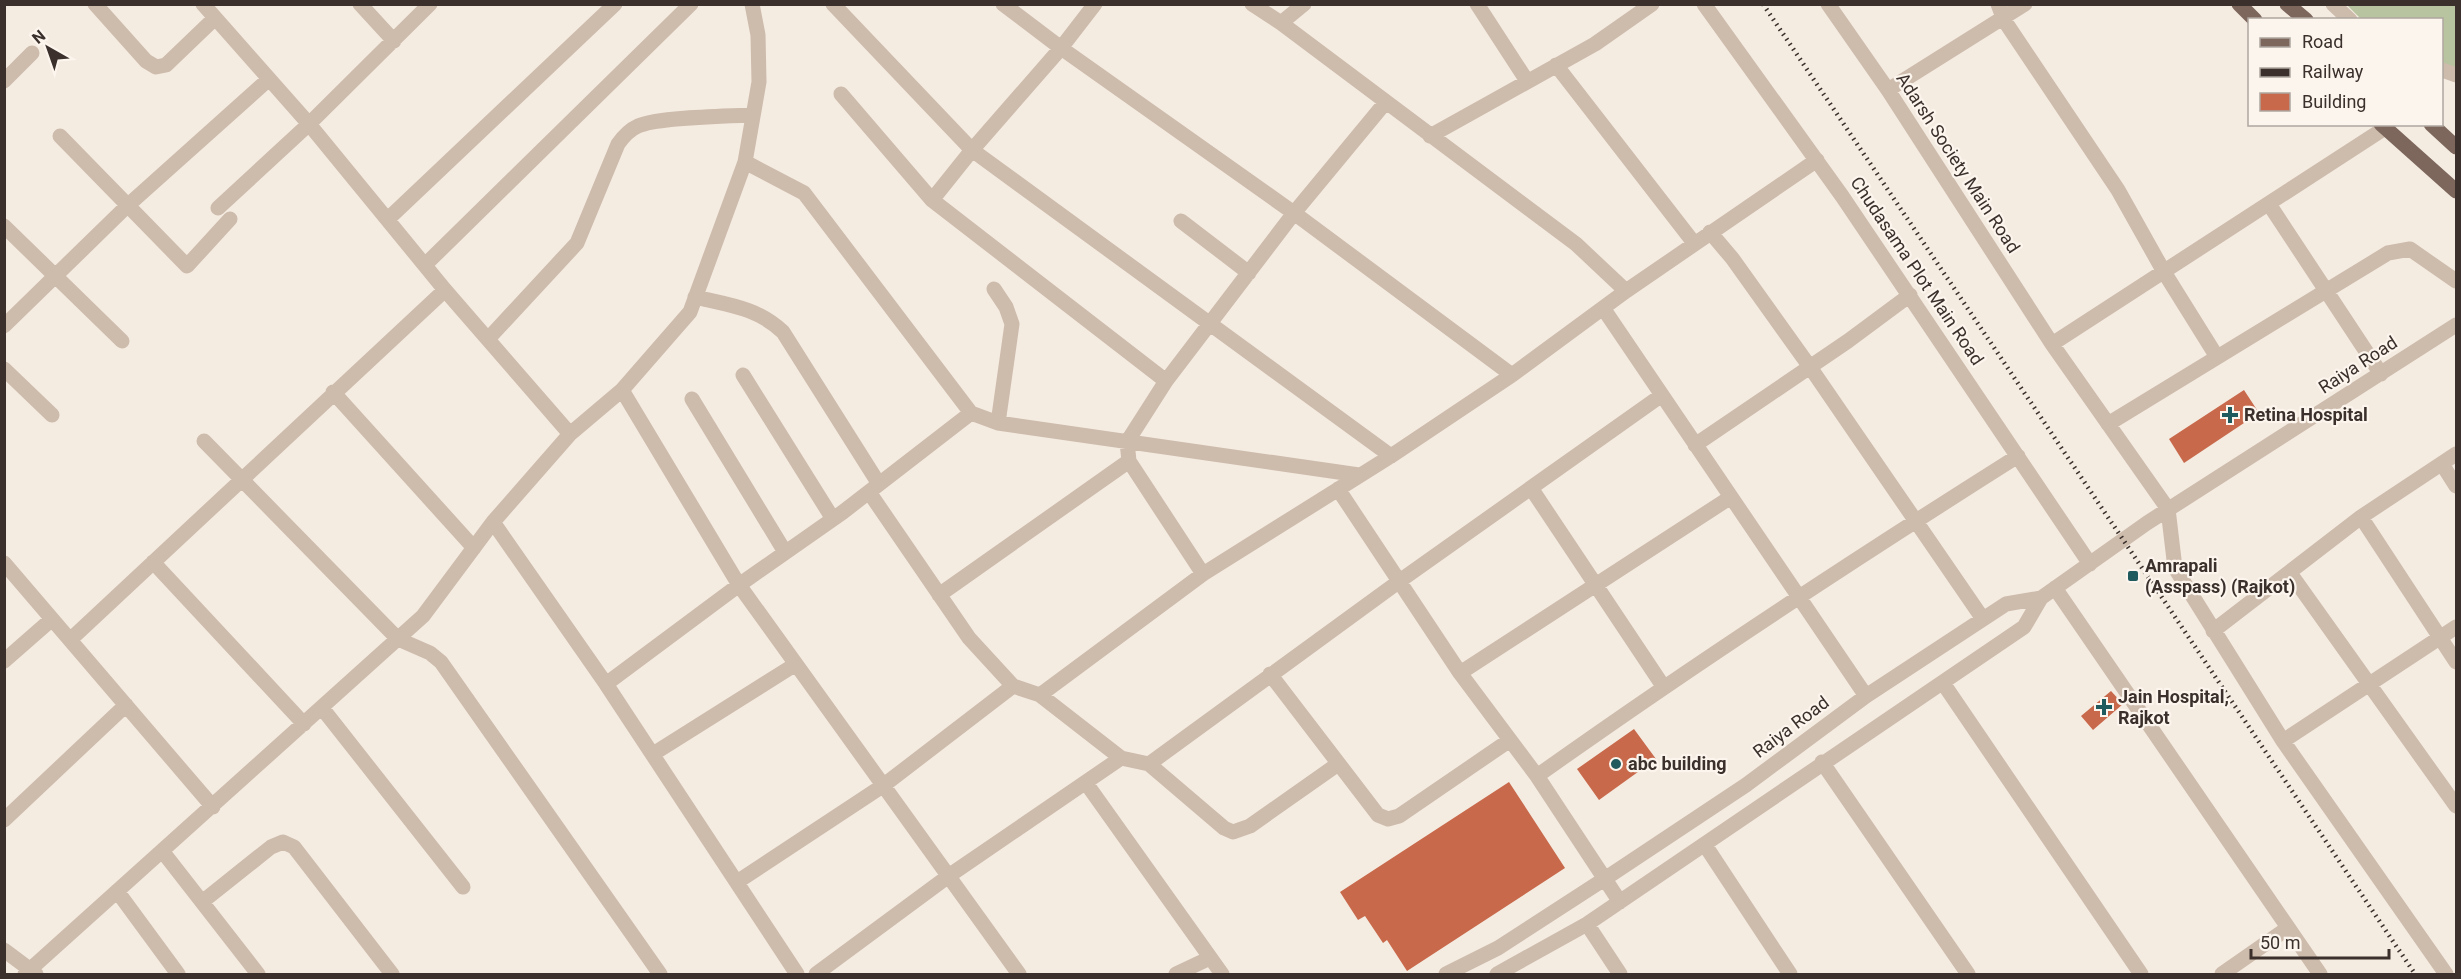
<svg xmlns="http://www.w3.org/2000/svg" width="2461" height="979" font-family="Roboto,sans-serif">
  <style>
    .green { fill: #b8c4a0 }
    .building { fill: #c8694b }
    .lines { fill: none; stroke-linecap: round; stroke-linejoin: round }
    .minor { stroke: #cdbbac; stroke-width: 15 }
    .major { stroke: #7d675c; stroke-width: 15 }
    .rail { stroke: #3b302b; stroke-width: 4.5; stroke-dasharray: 1.5 4.5; stroke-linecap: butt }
    .poi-dot { fill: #1f5a5e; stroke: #fbf5ee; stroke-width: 2 }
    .labels { text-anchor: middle; stroke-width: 4.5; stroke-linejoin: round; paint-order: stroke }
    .street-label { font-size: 18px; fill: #3b302b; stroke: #fbf5ee }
    .poi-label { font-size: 18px; font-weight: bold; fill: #3b302b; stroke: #fbf5ee; text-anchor: start }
  </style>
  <rect width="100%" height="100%" fill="#f4ebe1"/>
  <!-- green -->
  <path class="green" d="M 2347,5 L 2456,5 L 2456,68 L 2442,64 L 2442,20 L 2361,19 Z"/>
  <!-- building -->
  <path class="building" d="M 2244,390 L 2259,413 L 2184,463 L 2169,439 Z
    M 2111,691 L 2123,704 L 2093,730 L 2081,716 Z
    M 1634,729 L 1656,759 L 1599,800 L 1577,769 Z
    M 1509,782 L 1565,868 L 1407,971 L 1387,940 L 1383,943 L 1365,916 L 1358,920 L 1340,892 Z"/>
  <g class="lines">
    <!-- minor -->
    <path class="minor" d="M 95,4 L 146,61 L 156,67 L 166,65 L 215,18
      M 203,4 L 309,124 L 445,290 L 570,434
      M 360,4 L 394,41
      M 833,4 L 972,150 L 932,200
      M 1003,4 L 1061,48 L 972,150 L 1391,456
      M 1095,4 L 1061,48 L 1294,213 L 1512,375
      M 1252,4 L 1281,23 L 1304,4
      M 1477,4 L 1527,81
      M 1704,4 L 1842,196 L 2090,564
      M 1828,4 L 1888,90 L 2052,344 L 2168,509 L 2175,568 L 2283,741 L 2446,974
      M 1998,4 L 2004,20 L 2118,190 L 2164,272 L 2217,357
      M 2333,4 L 2350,20
      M 1556,65 L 1694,243
      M 2442,70 L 2456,75
      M 4,81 L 32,53
      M 1888,90 L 2025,4
      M 841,94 L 932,200 L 1166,381
      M 60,136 L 187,266 L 230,219
      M 1430,136 L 1595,44 L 1652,4
      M 745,162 L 804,193 L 971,413 L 998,423 L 1359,475
      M 2269,204 L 2381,374
      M 218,208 L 309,124 L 430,4
      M 388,219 L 615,4
      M 1181,221 L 1249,273
      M 4,226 L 122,341
      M 1710,232 L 1732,258 L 1810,367 L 1983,619
      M 426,264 L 691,4
      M 994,289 L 1006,307 L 1012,324 L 998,423
      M 1626,291 L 1817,160
      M 695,297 C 729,305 758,308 783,332 L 879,484
      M 1603,308 L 1866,696
      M 4,326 L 126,207 L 269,79
      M 488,339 L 577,243 L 618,144 C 623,137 629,130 638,126 C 657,117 728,116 753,115
      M 2052,344 L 2385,128
      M 4,369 L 52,415
      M 743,375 L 833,519
      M 622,390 L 739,585 L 843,512 L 971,413
      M 333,392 L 474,548
      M 692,399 L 785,552
      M 2108,424 L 2388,253 L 2410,249 L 2456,281
      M 204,441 L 398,639 L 430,653 L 441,662 L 660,974
      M 1695,445 L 1848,341 L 1910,295
      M 2442,464 L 2456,486
      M 1531,488 L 1663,686
      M 1338,489 L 1460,673 L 1537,776 L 1620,902
      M 2361,517 L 2456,662
      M 493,522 L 606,684 L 797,974
      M 153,562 L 304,724
      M 4,563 L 213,807
      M 2290,573 L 2456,806
      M 1203,574 L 1129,461 L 1127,442 L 1166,381 L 1294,213 L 1385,103
      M 2055,588 L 2320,974
      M 939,595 L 1129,461
      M 2213,631 L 2361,517 L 2456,454
      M 70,640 L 445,290
      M 4,661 L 52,619
      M 1460,673 L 1731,497
      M 1270,674 L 1378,815 L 1388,819 L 1399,816 L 1510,740
      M 1943,683 L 2141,974
      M 606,684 L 739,585 L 1019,974
      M 1013,686 L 1040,695 L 1121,758 L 1149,764 L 1224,828 L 1233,832 L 1250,826 L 1338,764
      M 1040,695 L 1203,574 L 1391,456 L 1512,375 L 1626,291 L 1576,244 L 1281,23
      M 322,708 L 463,887
      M 2283,741 L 2456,627
      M 653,754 L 796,664
      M 1822,762 L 1968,974
      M 1149,764 L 1401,580 L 1662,395
      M 1537,776 C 1694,664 1855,559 2018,456
      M 1086,783 L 1222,974
      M 4,820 L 126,705
      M 1705,845 L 1790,974
      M 163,852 L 258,974
      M 737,882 L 884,785 L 1013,686 L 969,638 L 869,492
      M 117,891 L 178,974
      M 202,902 L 271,847 L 283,842 L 294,847 L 392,974
      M 1587,924 L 1620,974
      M 4,950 L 36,974
      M 25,974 L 423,616 L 493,522 L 570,434 L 622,390 L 690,312 L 745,162 L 759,82 L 758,35 L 752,4
      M 816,974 L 950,875 L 1121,758
      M 1176,974 L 1210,958
      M 1446,974 L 1498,948 L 1606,878 L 1746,785 L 1866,696 L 2006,604 L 2041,598
      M 1497,974 L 1587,924 L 2024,627 L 2041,598 L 2147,523 L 2456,325
      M 2222,974 L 2288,928"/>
    <!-- major -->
    <path class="major" d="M 2239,4 L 2255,20
      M 2287,4 L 2306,20
      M 2381,124 L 2456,191
      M 2431,124 L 2456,147"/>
    <!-- rail -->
    <path class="rail" d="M 1763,4 L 2415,974"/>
  </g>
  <!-- markers -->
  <g class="poi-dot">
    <path d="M2227 406h6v6h6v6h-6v6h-6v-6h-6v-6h6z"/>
    <rect x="2127" y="570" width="12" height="12" rx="3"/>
    <path d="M2101 698h6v6h6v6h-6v6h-6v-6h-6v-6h6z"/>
    <circle cx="1616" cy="764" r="6"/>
  </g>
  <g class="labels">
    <!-- street labels -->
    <g class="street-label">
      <text transform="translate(1958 163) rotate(57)" y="6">Adarsh Society Main Road</text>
      <text transform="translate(1917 271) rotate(56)" y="6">Chudasama Plot Main Road</text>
      <text transform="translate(2358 365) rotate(-33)" y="6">Raiya Road</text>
      <text transform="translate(1791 727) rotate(-37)" y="6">Raiya Road</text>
    </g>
    <!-- poi labels -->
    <g class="poi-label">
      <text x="2244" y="421">Retina Hospital</text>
      <text x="2145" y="572">Amrapali<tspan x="2145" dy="21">(Asspass) (Rajkot)</tspan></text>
      <text x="2118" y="703">Jain Hospital,<tspan x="2118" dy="21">Rajkot</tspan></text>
      <text x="1628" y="770">abc building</text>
    </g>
  </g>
  <!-- border -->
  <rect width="2461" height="979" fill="none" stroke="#3b302b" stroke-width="12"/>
  <!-- legend -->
  <rect x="2248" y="18" width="195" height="108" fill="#fbf5ee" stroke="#aea6a0" stroke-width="1.5"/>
  <rect x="2260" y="38" width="30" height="9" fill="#7d675c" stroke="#aea6a0" stroke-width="1.5"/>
  <text x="2302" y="48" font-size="18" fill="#3b302b">Road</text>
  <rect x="2260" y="68" width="30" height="9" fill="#3b302b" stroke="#aea6a0" stroke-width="1.5"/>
  <text x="2302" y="78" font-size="18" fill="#3b302b">Railway</text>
  <rect x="2260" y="93" width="30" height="18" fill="#c8694b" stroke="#aea6a0" stroke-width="1.5"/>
  <text x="2302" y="108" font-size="18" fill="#3b302b">Building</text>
  <!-- north arrow -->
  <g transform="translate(48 48) rotate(320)" stroke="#fbf5ee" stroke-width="4.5" paint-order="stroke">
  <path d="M0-4.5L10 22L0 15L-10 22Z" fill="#3b302b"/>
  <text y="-9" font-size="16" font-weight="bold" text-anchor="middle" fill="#3b302b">N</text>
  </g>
  <!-- scale -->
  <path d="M2251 949v9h138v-9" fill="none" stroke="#3b302b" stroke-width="3"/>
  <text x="2260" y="949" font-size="18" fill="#3b302b" stroke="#fbf5ee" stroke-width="4.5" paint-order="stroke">50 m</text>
</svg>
